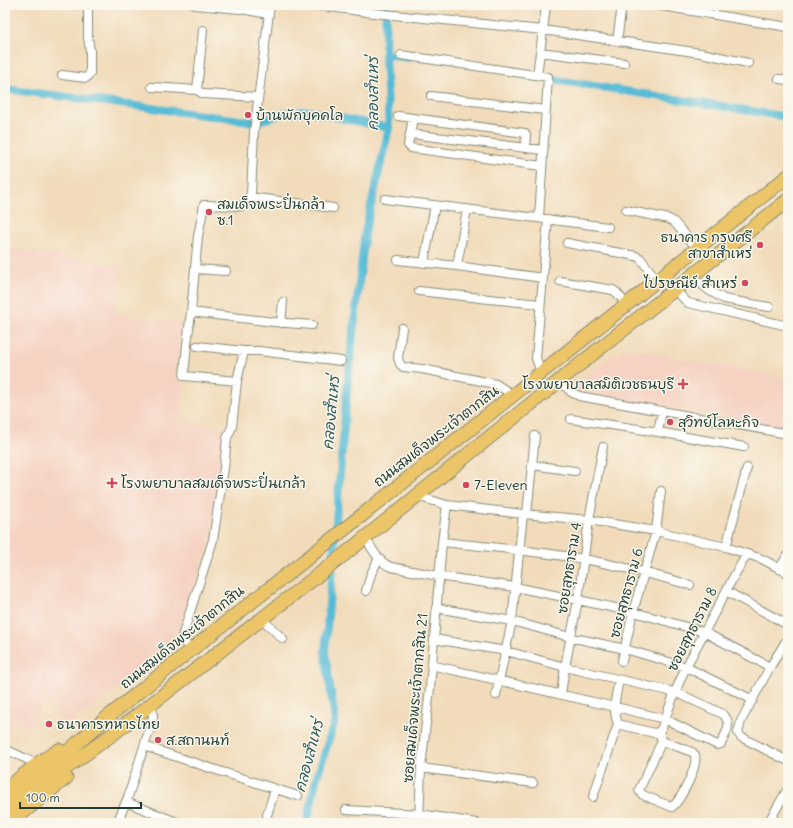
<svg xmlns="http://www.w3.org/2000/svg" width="793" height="828" font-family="Delius,'Playpen Sans Thai',sans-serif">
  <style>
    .built { fill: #f5d2c2 }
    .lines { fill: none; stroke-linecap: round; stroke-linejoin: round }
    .canal { stroke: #57bbd6; stroke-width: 8 }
    .minor-casing { stroke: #888c77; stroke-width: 10 }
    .primary-casing { stroke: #888c77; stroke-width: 15 }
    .minor { stroke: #fff; stroke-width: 8 }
    .primary { stroke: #edc569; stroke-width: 13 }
    .poi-dot { fill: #d1495b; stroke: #fbf7ec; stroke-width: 1.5 }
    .labels { text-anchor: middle; stroke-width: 3; stroke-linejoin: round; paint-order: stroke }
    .poi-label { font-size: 14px; fill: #1f3d34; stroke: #fbf7ec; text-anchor: start }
    .street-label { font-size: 14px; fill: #1f3d34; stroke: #fbf7ec }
    .water-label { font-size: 15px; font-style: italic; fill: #2d5c5c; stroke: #fbf7ec }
  </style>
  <rect width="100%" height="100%" fill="#fbf7ec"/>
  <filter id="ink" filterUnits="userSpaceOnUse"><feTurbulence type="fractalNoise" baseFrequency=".025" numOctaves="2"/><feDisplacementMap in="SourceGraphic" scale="8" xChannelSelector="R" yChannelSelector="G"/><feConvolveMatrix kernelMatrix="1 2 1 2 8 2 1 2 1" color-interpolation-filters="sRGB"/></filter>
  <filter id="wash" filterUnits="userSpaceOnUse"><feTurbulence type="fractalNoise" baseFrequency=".012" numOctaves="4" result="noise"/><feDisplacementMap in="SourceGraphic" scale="16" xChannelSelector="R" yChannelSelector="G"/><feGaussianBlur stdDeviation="0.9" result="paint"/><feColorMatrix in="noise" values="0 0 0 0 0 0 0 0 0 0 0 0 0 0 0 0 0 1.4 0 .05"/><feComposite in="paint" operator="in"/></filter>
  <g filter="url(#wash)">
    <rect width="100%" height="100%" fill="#f1dbba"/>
    <!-- built -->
    <path class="built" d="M 5,247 L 122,267 L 114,314 L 182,323 L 176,379 L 185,380 L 179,421 L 226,429 L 211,537 L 177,641 L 67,727 L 45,700 L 29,728 L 5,719 Z
      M 623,348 L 788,378 L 788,429 L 570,389 Z"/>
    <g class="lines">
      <!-- canal -->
      <path class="canal" d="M 385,54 L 408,58
        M 550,79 L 788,117
        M 5,89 L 129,105 L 255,122 L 286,113 L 308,111 L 389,128
        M 307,823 L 316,780 L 335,720 L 325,652 L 348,379 L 365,232 L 389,128 L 385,54 L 386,5"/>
    </g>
  </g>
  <g filter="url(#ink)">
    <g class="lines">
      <!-- minor casing -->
      <g class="minor-casing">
        <path id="minor" d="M 195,5 L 241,9 L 268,14
          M 315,5 L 374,13 L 543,30 L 701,53 L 748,63
          M 656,5 L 788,27
          M 203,30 L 197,90 L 203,94 L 258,97
          M 617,41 L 622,5
          M 540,52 L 624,63
          M 401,55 L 548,77 L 539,218
          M 62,75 L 86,78 L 88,76 L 90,73 L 90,50 L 88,38 L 88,5
          M 537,75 L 543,30 L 546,5
          M 779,79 L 788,80
          M 152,87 L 197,90
          M 431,96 L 545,110
          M 398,116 L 525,133 L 526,135 L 525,148
          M 413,118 L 408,145 L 411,148 L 542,166
          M 411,134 L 543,150
          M 250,197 L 333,208
          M 385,199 L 608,227
          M 626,210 L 669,219 L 674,222 L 697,248
          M 567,243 L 636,256 L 640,258 L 657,280
          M 398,260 L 457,266 L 543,278
          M 424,263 L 435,205
          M 457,266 L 467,209
          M 195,269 L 226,271
          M 691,276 L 710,291 L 724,299 L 769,307
          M 560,281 L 613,290 L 617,293 L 626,304
          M 674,289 L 688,303 L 788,326
          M 419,291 L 489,299 L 540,304
          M 191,312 L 274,322 L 312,325
          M 281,323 L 283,302
          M 402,328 L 398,358 L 400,364 L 403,367 L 422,369 L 496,384 L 513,395
          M 197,346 L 244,351 L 259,351 L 341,361
          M 541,373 L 536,358 L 548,219
          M 237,381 L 184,376 L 187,344 L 191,312 L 198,236 L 204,205 L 242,206 L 247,201 L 251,194 L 254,132 L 270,5
          M 560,381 L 571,392 L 579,396 L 788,434
          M 571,419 L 658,432 L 744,447
          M 658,432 L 662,411
          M 532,465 L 575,471
          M 417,496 L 447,505 L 523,514 L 589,520 L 656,531 L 726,547 L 762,559 L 788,573
          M 527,514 L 535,436
          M 365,538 C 372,548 378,562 391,567 L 438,576 L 515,587 L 578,600 L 634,612 L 704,632 L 770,667
          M 442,542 C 489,547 537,551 584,559 C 620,566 655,575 690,585
          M 726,547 L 747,468
          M 779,569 L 788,555
          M 366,591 L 371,574 L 379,558
          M 726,591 L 788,625
          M 436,608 L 512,621 L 570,637 L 625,649 L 686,667 L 753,700
          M 261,618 L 283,639
          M 788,638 L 770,667 L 741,721 L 738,733 L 741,737 L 788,761
          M 191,650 L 184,642 L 182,637 L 213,540 L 224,468 L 227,438 L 232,427 L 237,381 L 244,351
          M 622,661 L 633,612 L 656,531 L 661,491
          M 431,665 L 624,709 L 665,719 L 717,745 L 721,744 C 726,732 733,724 723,714 L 675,692 L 669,691 L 565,667 L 506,651 L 434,639
          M 619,680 C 616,695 612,709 618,724 L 654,733 L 659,732 L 662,727 L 675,692 L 686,667 L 734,576 L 747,554
          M 561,694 L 565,667 L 578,600 L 589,520 L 603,447
          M 496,695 L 512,621 L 523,514
          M 659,732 L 662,741 L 639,790 L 640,792 L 643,795 L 672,807 C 681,800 698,767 695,755 L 692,752 L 662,741
          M 144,746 L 213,769 L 298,796
          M 5,749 L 37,764
          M 421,768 L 533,783
          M 593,797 L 618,724
          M 126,802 L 179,823
          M 346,810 L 420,814 L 476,823
          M 267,815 L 275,789
          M 117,823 L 128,797 L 152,721 L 153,717 L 152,702
          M 419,823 L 421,768 L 430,688 L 442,542 L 447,505
          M 768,823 L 786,792 L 788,793"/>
      </g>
      <!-- primary casing -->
      <g class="primary-casing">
        <path id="primary" d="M 5,790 L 37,764 L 59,750
          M 5,803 L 50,767 L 104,720 L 191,650 L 351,524 L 788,176
          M 5,815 L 54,777 L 114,733 L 330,566 L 589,357 L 788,200
          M 10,823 L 66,778"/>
      </g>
      <!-- minor -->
      <use href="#minor" class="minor"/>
      <!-- primary -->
      <use href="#primary" class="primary"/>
    </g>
  </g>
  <!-- markers -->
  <g class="poi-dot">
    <circle cx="248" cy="115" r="4"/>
    <circle cx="209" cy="212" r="4"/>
    <circle cx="760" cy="245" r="4"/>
    <circle cx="745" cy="283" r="4"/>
    <path d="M681 378h4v4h4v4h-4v4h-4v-4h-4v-4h4z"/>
    <circle cx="670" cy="422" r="4"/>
    <path d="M110 477h4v4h4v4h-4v4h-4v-4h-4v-4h4z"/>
    <circle cx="466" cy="485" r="4"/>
    <circle cx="49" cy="724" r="4"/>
    <circle cx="158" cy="740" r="4"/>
  </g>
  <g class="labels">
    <!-- poi labels -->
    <g class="poi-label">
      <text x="256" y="120">บ้านพักบุคคโล</text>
      <text x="217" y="209">สมเด็จพระปิ่นกล้า<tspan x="217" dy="16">ซ.1</tspan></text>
      <text x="752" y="242" text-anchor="end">ธนาคาร กรุงศรี<tspan x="752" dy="16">สาขาสำเหร่</tspan></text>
      <text x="737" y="288" text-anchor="end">ไปรษณีย์ สำเหร่</text>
      <text x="674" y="389" text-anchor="end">โรงพยาบาลสมิติเวชธนบุรี</text>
      <text x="678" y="427">สุวิทย์โลหะกิจ</text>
      <text x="121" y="488">โรงพยาบาลสมเด็จพระปิ่นเกล้า</text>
      <text x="474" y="490">7-Eleven</text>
      <text x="57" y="729">ธนาคารทหารไทย</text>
      <text x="166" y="745">ส.สถานนท์</text>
    </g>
    <!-- street labels -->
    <g class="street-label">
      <text transform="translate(436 436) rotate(-38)" y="5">ถนนสมเด็จพระเจ้าตากสิน</text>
      <text transform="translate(569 568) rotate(-81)" y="5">ซอยสุทธาราม 4</text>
      <text transform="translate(626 593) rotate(-75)" y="5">ซอยสุทธาราม 6</text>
      <text transform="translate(692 629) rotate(-63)" y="5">ซอยสุทธาราม 8</text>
      <text transform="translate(182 637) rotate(-39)" y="5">ถนนสมเด็จพระเจ้าตากสิน</text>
      <text transform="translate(415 698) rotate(-85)" y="5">ซอยสมเด็จพระเจ้าตากสิน 21</text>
    </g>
    <!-- water labels -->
    <g class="water-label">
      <text transform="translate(373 94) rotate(-90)" y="5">คลองสำเหร่</text>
      <text transform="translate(331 413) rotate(-85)" y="5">คลองสำเหร่</text>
      <text transform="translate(309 756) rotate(-75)" y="5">คลองสำเหร่</text>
    </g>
  </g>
  <!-- margin -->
  <rect width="793" height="828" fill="none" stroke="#fbf7ec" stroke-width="20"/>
  <!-- scale -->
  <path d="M20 802v6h121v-6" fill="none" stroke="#1f3d34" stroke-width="2"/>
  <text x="26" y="802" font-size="12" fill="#1f3d34" stroke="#fbf7ec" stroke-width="3" paint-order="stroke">100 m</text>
</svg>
